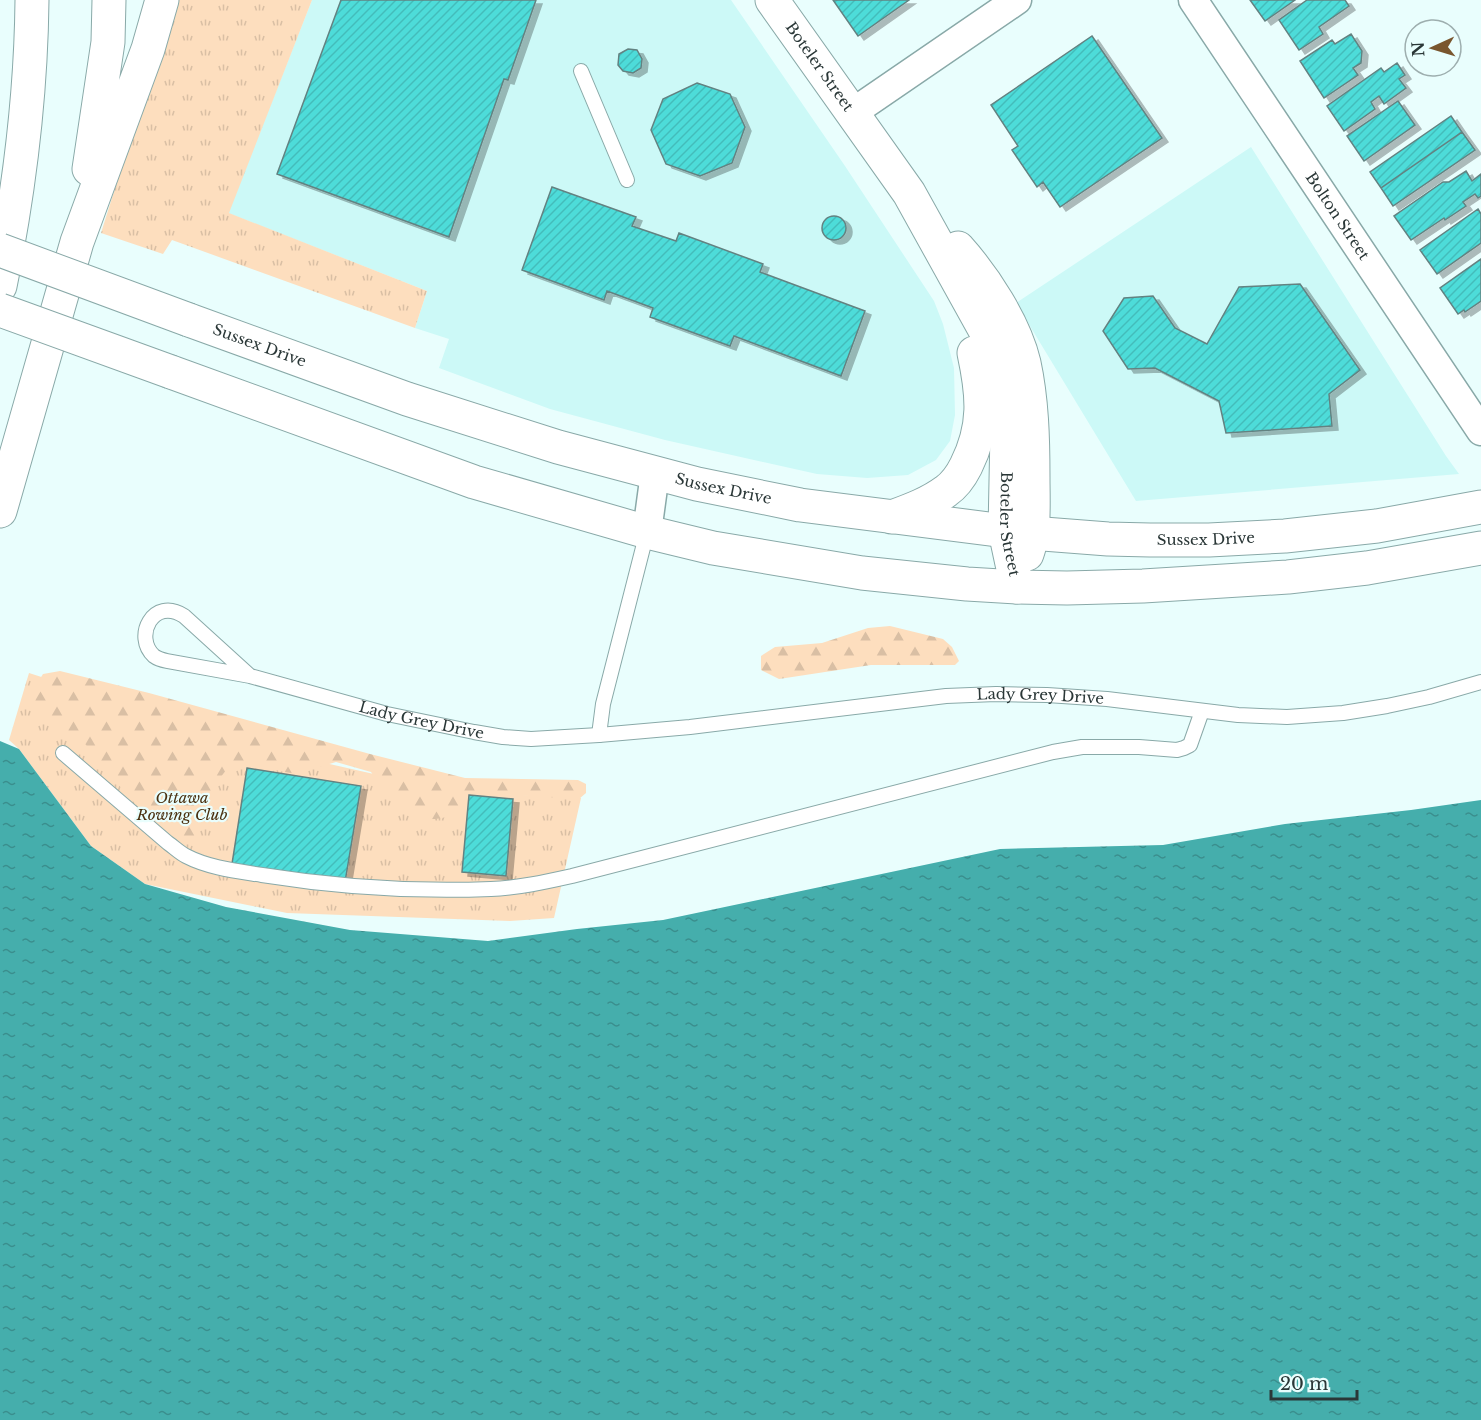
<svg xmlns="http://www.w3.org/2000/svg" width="1481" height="1420" font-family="'Libre Baskerville',serif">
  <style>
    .built { fill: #ccf9f7 }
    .grass { fill: url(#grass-tufts) }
    .forest { fill: url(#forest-firs) }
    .water { fill: url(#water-ripples) }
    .building { fill: url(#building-hatch); stroke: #638281; stroke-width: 1.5; filter: url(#shadow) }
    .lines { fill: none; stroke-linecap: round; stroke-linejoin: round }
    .lane-casing { stroke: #89a9a8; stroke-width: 16 }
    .street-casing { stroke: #89a9a8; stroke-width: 31 }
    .secondary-casing { stroke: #89a9a8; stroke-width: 35 }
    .highway-casing { stroke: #89a9a8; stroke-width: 35 }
    .lane { stroke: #fff; stroke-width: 14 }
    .street { stroke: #fff; stroke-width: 28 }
    .secondary { stroke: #fff; stroke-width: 33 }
    .highway { stroke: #fff; stroke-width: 33 }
    .secondary-bridge-casing { stroke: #89a9a8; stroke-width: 35; stroke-linecap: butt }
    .secondary-bridge { stroke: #fff; stroke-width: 33 }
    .labels { text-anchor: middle; stroke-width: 4.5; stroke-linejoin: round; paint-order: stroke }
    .street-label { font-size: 15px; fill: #2a3737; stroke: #e9fefd }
    .park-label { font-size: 15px; font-style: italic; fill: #4a300f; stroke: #e9fefd }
  </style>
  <defs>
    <pattern id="grass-tufts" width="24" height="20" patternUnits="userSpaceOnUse" patternTransform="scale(1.5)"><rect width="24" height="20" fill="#fddebe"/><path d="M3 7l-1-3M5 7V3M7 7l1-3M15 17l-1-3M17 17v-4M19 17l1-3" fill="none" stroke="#d9bfa4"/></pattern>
    <pattern id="forest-firs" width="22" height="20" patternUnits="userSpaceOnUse" patternTransform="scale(1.5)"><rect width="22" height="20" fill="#fddebe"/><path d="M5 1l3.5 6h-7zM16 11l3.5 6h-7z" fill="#d9bfa4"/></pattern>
    <pattern id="water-ripples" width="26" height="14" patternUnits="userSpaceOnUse" patternTransform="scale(1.5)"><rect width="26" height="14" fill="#45aeac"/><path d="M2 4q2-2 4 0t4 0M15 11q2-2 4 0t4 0" fill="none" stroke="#3a8e8d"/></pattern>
    <pattern id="building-hatch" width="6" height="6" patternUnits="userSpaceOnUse" patternTransform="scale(1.5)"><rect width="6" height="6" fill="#4ddcd9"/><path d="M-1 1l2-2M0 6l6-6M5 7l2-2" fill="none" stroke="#43bdbb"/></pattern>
    <filter id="shadow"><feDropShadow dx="6" dy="4" stdDeviation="0" flood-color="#0004"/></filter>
  </defs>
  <rect width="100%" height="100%" fill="#e9fefd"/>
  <!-- built -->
  <path class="built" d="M 312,0 L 731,0 L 845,166 L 934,301 L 943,324 L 954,368 L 955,415 L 950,441 L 936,460 L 908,475 L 867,478 L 817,474 L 665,440 L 550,409 L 439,368 L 449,339 L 415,328 L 427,291 L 228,213 Z
    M 1251,147 L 1446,456 L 1459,474 L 1136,501 L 1016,303 Z"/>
  <!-- grass -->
  <path class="grass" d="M 174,0 L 312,0 L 229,213 L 427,291 L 415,328 L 172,240 L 163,254 L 101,233 Z
    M 29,673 L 138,708 L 303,758 L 449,791 L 581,798 L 554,918 L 510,921 L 287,913 L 145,884 L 91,846 L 19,749 L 9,740 Z"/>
  <!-- forest -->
  <path class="forest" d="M 890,626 L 943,639 L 952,647 L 959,661 L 955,665 L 871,665 L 779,679 L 761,670 L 761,656 L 775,647 L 822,643 L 868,628 Z
    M 60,671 L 149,693 L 370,754 L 465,778 L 578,780 L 586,784 L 586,793 L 579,799 L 494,794 C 491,795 487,795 485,796 C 478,799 473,807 466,810 C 418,832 397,812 371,772 L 336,762 L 306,771 L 291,773 L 279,771 L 255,761 L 245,762 L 227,769 L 216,783 L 209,811 L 196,836 C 191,837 183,840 178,840 C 159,838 96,757 82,740 L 74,733 L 39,719 C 34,701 32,690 43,674 Z"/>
  <!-- water -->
  <path class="water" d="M 0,741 L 19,749 L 91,846 L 145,884 L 226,907 L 350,930 L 488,941 L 577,929 L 663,920 L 1000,849 L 1163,845 L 1285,824 L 1411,810 L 1481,800 L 1481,1420 L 0,1420 Z"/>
  <!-- building -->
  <path class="building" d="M 341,0 L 536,0 L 508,80 L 504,79 L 449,237 L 277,174 Z
    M 833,0 L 909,0 L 858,36 Z
    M 1250,0 L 1295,0 L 1265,21 Z
    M 1307,0 L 1345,0 L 1349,6 L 1319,27 L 1323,34 L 1299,50 L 1279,20 Z
    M 1351,34 L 1362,51 L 1361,63 L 1353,68 L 1358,75 L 1324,98 L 1300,61 L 1332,40 L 1335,44 Z
    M 1092,36 L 1162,138 L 1060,207 L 1043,182 L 1037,187 L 1012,150 L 1018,146 L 991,105 Z
    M 628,49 L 637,50 L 642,59 L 641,68 L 633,73 L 623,71 L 618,65 L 619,54 Z
    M 1397,63 L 1405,75 L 1399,79 L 1406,88 L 1384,104 L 1379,96 L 1371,102 L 1375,109 L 1344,131 L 1327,106 L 1381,68 L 1384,72 Z
    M 697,83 L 730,94 L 745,127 L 732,163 L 700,176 L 666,164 L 651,130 L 663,99 Z
    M 1398,101 L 1415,125 L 1364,161 L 1347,136 Z
    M 1451,116 L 1462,132 L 1381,188 L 1370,172 Z
    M 1462,132 L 1475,150 L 1393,206 L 1381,188 Z
    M 1466,171 L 1472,181 L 1481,174 L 1481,196 L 1478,198 L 1475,194 L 1463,202 L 1466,206 L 1445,220 L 1444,218 L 1411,240 L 1394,216 L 1443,182 L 1449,182 Z
    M 552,187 L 636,217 L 632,226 L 676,241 L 679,233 L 763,264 L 760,272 L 865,311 L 841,376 L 734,336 L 730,346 L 650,317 L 653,308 L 607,291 L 604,300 L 522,270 Z
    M 1478,209 L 1481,214 L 1481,243 L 1437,274 L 1420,250 Z
    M822 228a12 12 0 1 1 24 0a12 12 0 1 1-24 0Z
    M 1481,259 L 1481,301 L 1465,312 L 1464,310 L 1458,314 L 1440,288 Z
    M 1300,284 L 1360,370 L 1329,394 L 1332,426 L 1226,433 L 1219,401 L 1155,368 L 1128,369 L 1103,331 L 1124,298 L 1153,296 L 1175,328 L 1207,344 L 1239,287 Z
    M 247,768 L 361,786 L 345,882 L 232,864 Z
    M 469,795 L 513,799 L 506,876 L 462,872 Z"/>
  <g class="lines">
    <!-- lane casing -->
    <g class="lane-casing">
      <g id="lane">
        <path d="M 581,71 L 627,180"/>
        <path id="s1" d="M 250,676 L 184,616 C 153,596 133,637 154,656 C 158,659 162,660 167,661 L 250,676 L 387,714 L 474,732 L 503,737 L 531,739 L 599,735 L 690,727 L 946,696 L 996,694 L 1047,695 L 1107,699 L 1238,715 L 1287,717 L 1343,713 L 1387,706 L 1429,697 L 1481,682"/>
        <path d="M 599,735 L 603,704 L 647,532"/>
        <path d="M 63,753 L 168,843 C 174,847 180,853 186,856 C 209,868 237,871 262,875 C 337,887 415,892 491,889 C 518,888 545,882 572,876 L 1053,752 L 1082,747 L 1139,747 L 1177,750 L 1184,748 L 1190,745 L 1202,711"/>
      </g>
    </g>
    <!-- street casing -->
    <g class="street-casing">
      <g id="street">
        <path id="s2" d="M 1193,0 L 1481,431"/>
        <path d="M 852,113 L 1017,0"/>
        <path d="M 647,532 L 655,473"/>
      </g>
    </g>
    <!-- secondary casing -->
    <g class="secondary-casing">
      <g id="secondary">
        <path id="s3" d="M 772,0 L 909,193 L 985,330 L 1000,369 L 1005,400 L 1007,432 L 1005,531 L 1017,587"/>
        <path d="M 958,248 C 984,277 1015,324 1024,363 C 1032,400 1033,439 1033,477 C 1033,495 1034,514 1032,532 C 1032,540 1029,547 1027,554"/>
        <path id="s4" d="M 189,320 L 407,399 L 558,447 L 697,484 L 800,505 L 1005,531 L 1108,539 L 1150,540 L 1209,540 L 1285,536 L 1377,526 L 1481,507"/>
        <path d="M 171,372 L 474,482 L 647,532 L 713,548 L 862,573 L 967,584 L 1017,587 L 1067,588 L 1143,586 L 1288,577 L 1367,568 L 1481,548"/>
        <path d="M 892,517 C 911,510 930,503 946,491 C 956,484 961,476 966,466 C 986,426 983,395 974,353"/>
      </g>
    </g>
    <!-- highway casing -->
    <g class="highway-casing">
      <path id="highway" d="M 89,169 L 108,42 L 109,0
        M 0,286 C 19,192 31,96 32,0
        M 0,511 L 77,242 L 148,49 L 162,0"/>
    </g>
    <!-- lane -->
    <use href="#lane" class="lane"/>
    <!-- street -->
    <use href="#street" class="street"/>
    <!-- secondary -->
    <use href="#secondary" class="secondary"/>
    <!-- highway -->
    <use href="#highway" class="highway"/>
    <!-- secondary-bridge casing -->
    <g class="secondary-bridge-casing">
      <path id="secondary-bridge" d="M 0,250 L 189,320
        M 0,310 L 171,372"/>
    </g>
    <!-- secondary-bridge -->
    <use href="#secondary-bridge" class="secondary-bridge"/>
  </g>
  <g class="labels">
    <!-- street labels -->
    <g class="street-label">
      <text dy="5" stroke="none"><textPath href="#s3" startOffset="82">Boteler Street</textPath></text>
      <text dy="5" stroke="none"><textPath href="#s2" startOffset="260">Bolton Street</textPath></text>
      <text dy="5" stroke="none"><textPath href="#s4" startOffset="75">Sussex Drive</textPath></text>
      <text dy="5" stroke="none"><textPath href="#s4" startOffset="561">Sussex Drive</textPath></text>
      <text dy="5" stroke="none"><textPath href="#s3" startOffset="591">Boteler Street</textPath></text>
      <text dy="5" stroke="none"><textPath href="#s4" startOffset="1047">Sussex Drive</textPath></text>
      <text dy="5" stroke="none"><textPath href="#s1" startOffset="1065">Lady Grey Drive</textPath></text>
      <text dy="5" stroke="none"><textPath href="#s1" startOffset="442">Lady Grey Drive</textPath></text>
    </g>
    <!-- park labels -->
    <g class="park-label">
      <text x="182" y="803">Ottawa<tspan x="182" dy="17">Rowing Club</tspan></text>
    </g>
  </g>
  <!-- north arrow -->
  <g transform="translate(1433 48) rotate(266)"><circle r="28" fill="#e9fefd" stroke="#9daeae" stroke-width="1.5"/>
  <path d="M0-4.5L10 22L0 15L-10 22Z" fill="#79562e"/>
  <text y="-9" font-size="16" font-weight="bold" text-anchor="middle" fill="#2a3737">N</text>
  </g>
  <!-- scale -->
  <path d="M1271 1390v9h86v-9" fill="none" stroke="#2a3737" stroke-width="3"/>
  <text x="1280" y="1390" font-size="18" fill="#2a3737" stroke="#e9fefd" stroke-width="4.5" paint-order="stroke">20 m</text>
</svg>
